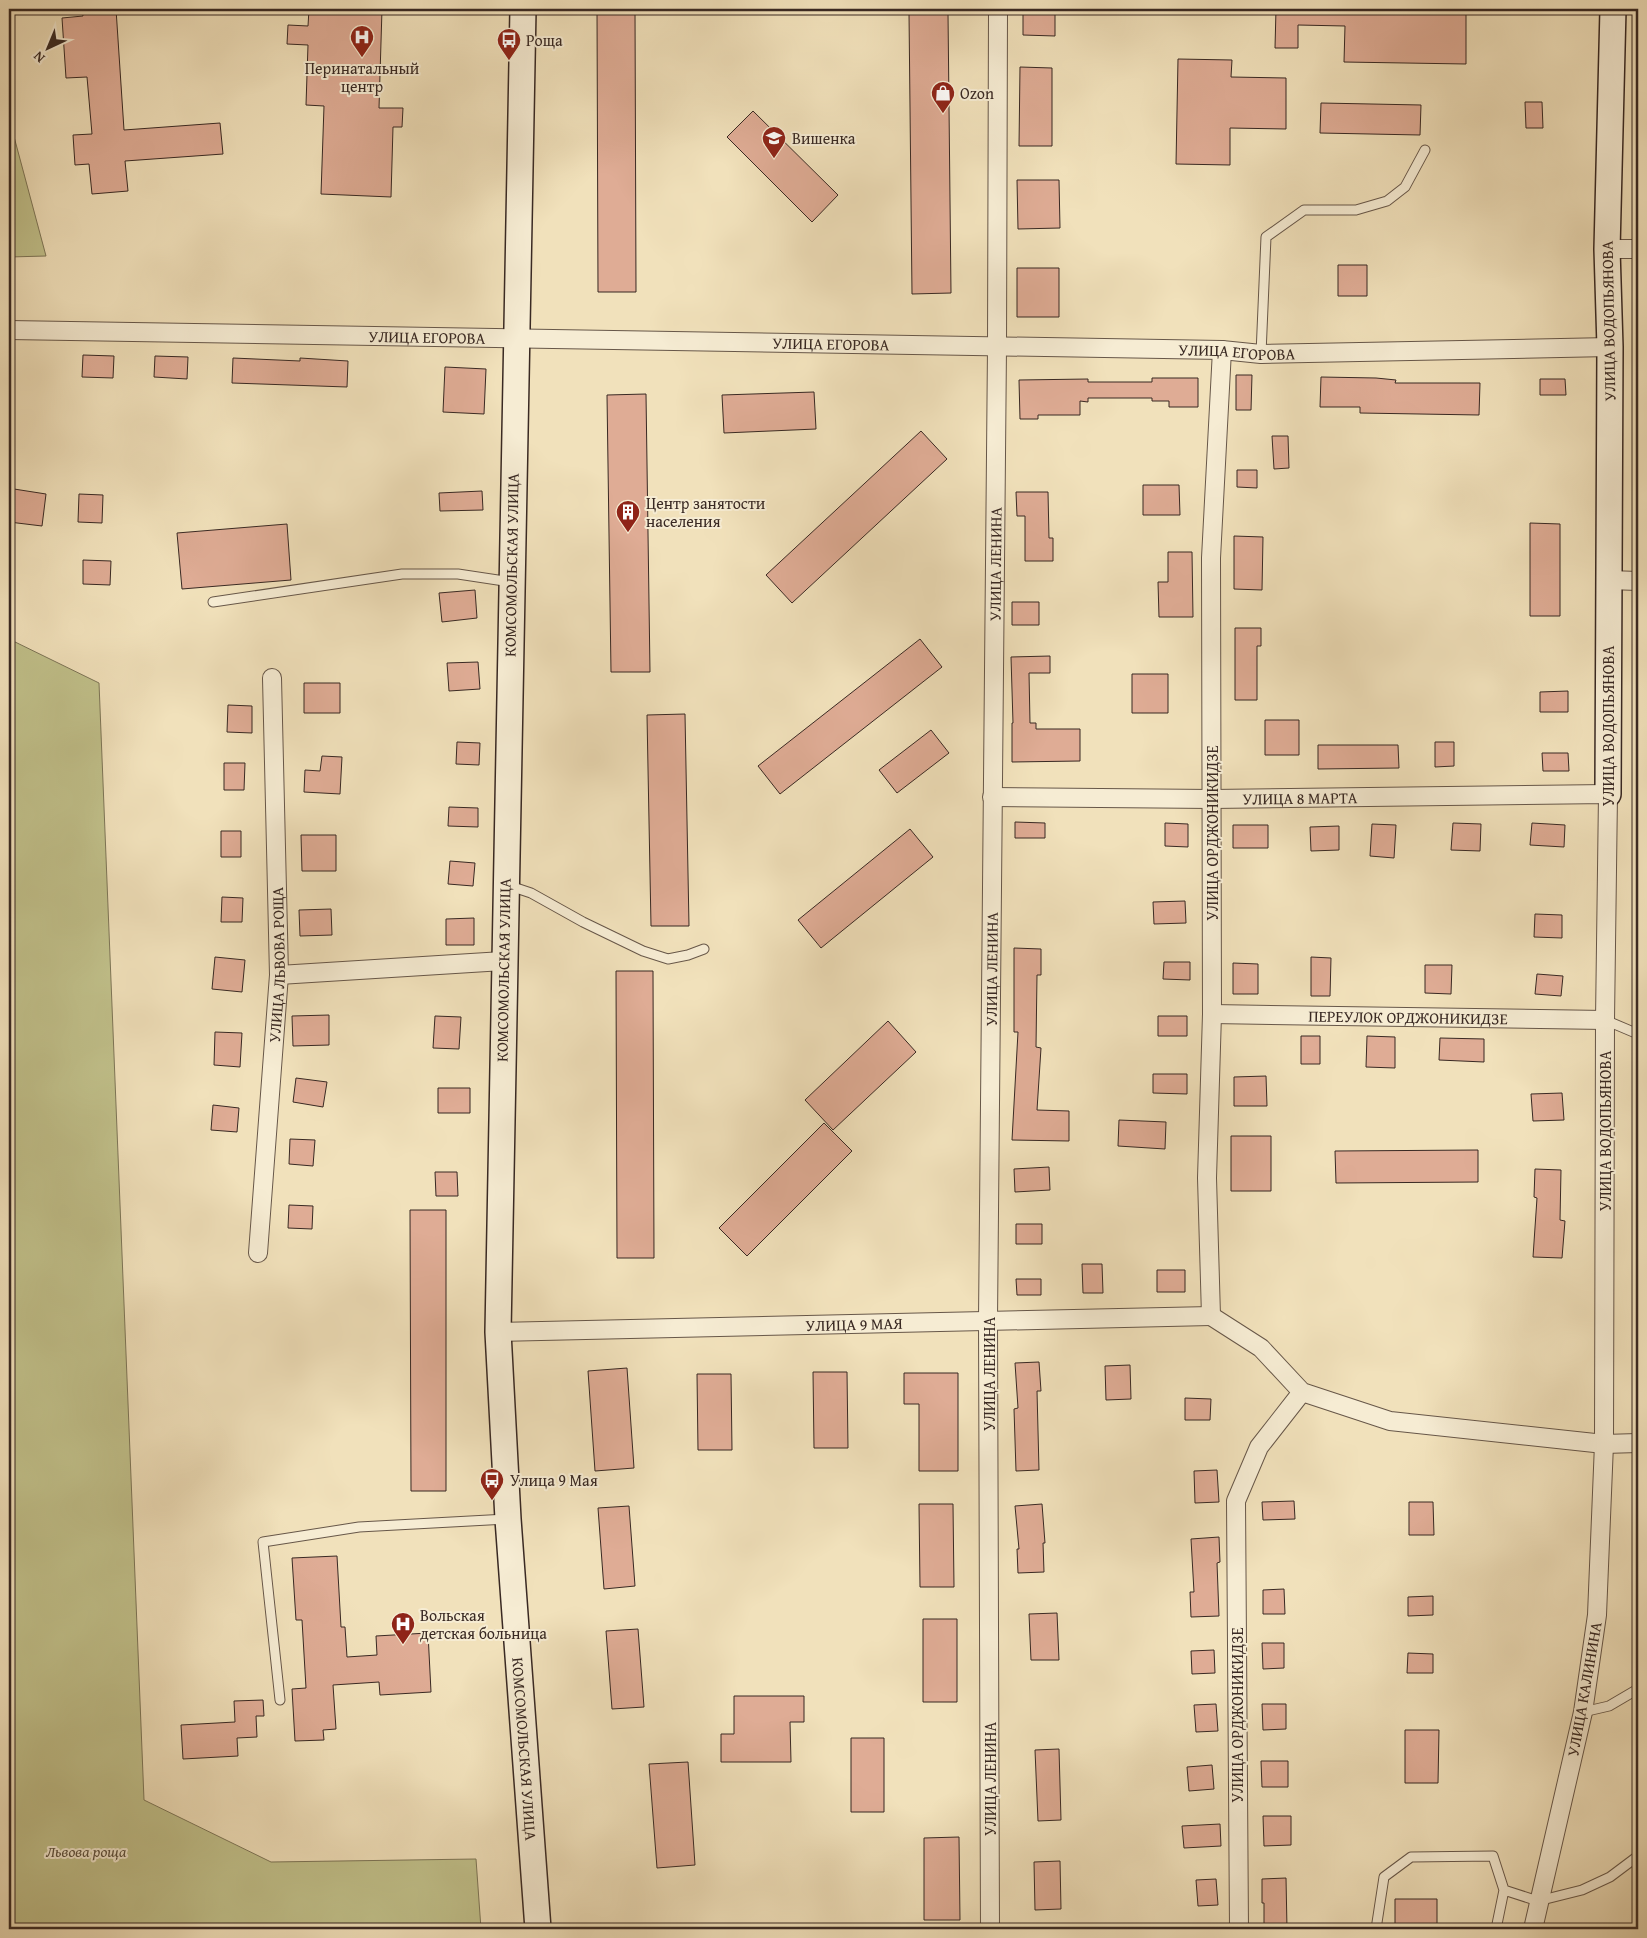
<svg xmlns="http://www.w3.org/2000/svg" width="1647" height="1938" font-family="'Gentium Book Plus',serif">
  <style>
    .green { fill: #c1c18b; stroke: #7d7557 }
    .building { fill: #dfac95; stroke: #392923 }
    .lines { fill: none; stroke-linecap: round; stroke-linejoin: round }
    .lane-casing { stroke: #675749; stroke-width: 11 }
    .street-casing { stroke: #675749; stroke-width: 20 }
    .secondary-casing { stroke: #392923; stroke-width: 28 }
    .lane { stroke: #f6ecd3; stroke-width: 9 }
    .street { stroke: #f6ecd3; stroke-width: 18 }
    .secondary { stroke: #f6ecd3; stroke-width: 25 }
    .labels { text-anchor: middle; stroke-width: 4; stroke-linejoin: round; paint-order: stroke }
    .poi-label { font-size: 16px; fill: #392923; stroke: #f6ecd3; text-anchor: start }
    .street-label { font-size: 16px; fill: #392923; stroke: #f6ecd3 }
    .park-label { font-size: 16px; font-style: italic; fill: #5b4f3d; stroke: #f6ecd3 }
  </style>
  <rect width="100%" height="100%" fill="#f1e1bb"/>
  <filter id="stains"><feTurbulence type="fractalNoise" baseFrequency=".004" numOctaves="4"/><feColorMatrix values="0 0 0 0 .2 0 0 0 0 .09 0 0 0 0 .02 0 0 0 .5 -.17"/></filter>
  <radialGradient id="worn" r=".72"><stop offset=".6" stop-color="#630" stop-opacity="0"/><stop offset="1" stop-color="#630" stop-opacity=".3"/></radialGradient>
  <!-- green -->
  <path class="green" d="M 9,118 L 46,256 L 9,257 Z
    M 9,639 L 99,683 L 144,1800 L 271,1862 L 476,1859 L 481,1929 L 9,1929 Z"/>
  <!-- building -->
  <path class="building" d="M 82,9 L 116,9 L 124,130 L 220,123 L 223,154 L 125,161 L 128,191 L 92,194 L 89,164 L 75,165 L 73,135 L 92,134 L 87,77 L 66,78 L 62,18 L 83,16 Z
    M 309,9 L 382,9 L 379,108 L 403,108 L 402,127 L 393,127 L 391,197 L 321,194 L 324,106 L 306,105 L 308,45 L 287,44 L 288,25 L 308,26 Z
    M 597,9 L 635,9 L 636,292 L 598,292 Z
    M 1023,9 L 1055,9 L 1055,36 L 1023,35 Z
    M 1276,9 L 1466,9 L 1466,64 L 1344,62 L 1345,26 L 1298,25 L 1298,48 L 1275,48 Z
    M 909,13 L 948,13 L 951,293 L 912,294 Z
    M 1178,59 L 1232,60 L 1231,77 L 1286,78 L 1286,129 L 1230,128 L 1230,165 L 1176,164 Z
    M 1020,67 L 1052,68 L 1052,146 L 1019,146 Z
    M 1525,102 L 1542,102 L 1543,128 L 1526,128 Z
    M 1321,103 L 1421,105 L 1420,135 L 1320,133 Z
    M 753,111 L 838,195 L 812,222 L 727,137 Z
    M 1017,180 L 1059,180 L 1060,228 L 1018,229 Z
    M 1338,265 L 1367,265 L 1367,296 L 1338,296 Z
    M 1017,268 L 1059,268 L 1059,317 L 1017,317 Z
    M 83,355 L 114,356 L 113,378 L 82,377 Z
    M 155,356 L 188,357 L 187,379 L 154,377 Z
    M 233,358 L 300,361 L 300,358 L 348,361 L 347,387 L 232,383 Z
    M 445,367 L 486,369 L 484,414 L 443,412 Z
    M 1236,375 L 1252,375 L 1251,410 L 1236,410 Z
    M 1321,377 L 1376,378 L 1396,380 L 1395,383 L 1480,383 L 1479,415 L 1360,413 L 1360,407 L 1320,407 Z
    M 1152,378 L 1198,378 L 1198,407 L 1169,407 L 1169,401 L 1152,401 L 1152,398 L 1088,398 L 1088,402 L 1080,401 L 1080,415 L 1038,415 L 1038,419 L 1020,419 L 1019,380 L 1088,379 L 1088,382 L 1152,382 Z
    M 1540,379 L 1565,379 L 1566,395 L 1540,395 Z
    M 814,392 L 816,429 L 724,433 L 722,395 Z
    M 646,394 L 650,672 L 611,672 L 607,395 Z
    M 921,431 L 947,459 L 792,603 L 766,575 Z
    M 1272,436 L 1288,436 L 1289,468 L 1274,469 Z
    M 1237,470 L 1257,470 L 1257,488 L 1237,487 Z
    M 1143,485 L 1179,485 L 1180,515 L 1143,515 Z
    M 14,489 L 46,494 L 42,526 L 9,522 Z
    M 482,491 L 483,510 L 440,511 L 439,493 Z
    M 1016,492 L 1048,492 L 1049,538 L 1053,538 L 1053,561 L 1025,561 L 1025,516 L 1017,516 Z
    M 79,494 L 103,495 L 102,523 L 78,522 Z
    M 1530,523 L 1560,524 L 1560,616 L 1530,616 Z
    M 287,524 L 291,580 L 182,589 L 177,533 Z
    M 1234,536 L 1263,537 L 1262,590 L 1234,589 Z
    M 1168,552 L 1192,552 L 1193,617 L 1159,617 L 1158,582 L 1168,582 Z
    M 83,560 L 111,561 L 110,585 L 83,584 Z
    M 475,590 L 477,618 L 442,622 L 439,593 Z
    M 1012,602 L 1039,602 L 1039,625 L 1012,625 Z
    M 1235,628 L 1261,628 L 1261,646 L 1257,646 L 1257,700 L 1235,700 Z
    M 920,639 L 942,667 L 780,794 L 758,766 Z
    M 1050,656 L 1050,673 L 1029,673 L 1030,723 L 1036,723 L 1036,729 L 1080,729 L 1080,761 L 1012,762 L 1012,723 L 1013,723 L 1011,657 Z
    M 478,662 L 480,689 L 449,691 L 447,663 Z
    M 1132,674 L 1168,674 L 1168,713 L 1132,713 Z
    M 304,683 L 340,683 L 340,713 L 304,713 Z
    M 1568,691 L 1568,712 L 1540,712 L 1540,692 Z
    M 228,705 L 252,706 L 252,733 L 227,732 Z
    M 685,714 L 689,926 L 651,926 L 647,715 Z
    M 1265,720 L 1299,720 L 1299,755 L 1265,755 Z
    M 931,730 L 949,753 L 897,793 L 879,770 Z
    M 457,742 L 480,743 L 479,765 L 456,764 Z
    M 1435,742 L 1454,742 L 1454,766 L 1435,767 Z
    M 1318,745 L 1398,745 L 1399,768 L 1318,769 Z
    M 1542,753 L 1568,753 L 1569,771 L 1543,771 Z
    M 322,756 L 342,757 L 340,794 L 304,792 L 305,770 L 320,771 Z
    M 224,763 L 245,763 L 244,790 L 224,790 Z
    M 449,807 L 478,808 L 478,827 L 448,826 Z
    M 1015,822 L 1045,823 L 1045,838 L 1015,838 Z
    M 1165,823 L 1188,824 L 1188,847 L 1165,846 Z
    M 1453,823 L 1481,824 L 1480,851 L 1451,850 Z
    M 1532,823 L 1565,825 L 1564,847 L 1530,845 Z
    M 1372,824 L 1396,825 L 1394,858 L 1370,856 Z
    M 1233,825 L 1268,825 L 1268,848 L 1233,848 Z
    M 1339,826 L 1339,850 L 1311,851 L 1310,827 Z
    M 910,829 L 933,857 L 821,948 L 798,920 Z
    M 221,831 L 241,831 L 241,857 L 221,857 Z
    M 301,835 L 336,835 L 336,871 L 302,871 Z
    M 450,861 L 475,863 L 473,886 L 448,884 Z
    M 222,897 L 243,898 L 242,922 L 221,922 Z
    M 1185,901 L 1186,923 L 1154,924 L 1153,902 Z
    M 331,909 L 332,935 L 300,936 L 299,910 Z
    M 1535,914 L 1562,915 L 1562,938 L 1534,937 Z
    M 474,918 L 474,945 L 446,945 L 446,919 Z
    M 1014,948 L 1041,949 L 1041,975 L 1037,975 L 1036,1047 L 1041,1048 L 1037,1110 L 1069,1111 L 1069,1141 L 1012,1140 L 1018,1032 L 1014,1032 Z
    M 215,957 L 245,960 L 242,992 L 212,989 Z
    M 1311,957 L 1331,958 L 1330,996 L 1311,996 Z
    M 1164,962 L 1190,962 L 1190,980 L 1163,979 Z
    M 1233,963 L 1258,964 L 1258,994 L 1233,994 Z
    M 1425,965 L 1452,965 L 1451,994 L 1425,993 Z
    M 616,971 L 653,971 L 654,1258 L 617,1258 Z
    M 1537,974 L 1563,976 L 1561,996 L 1535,994 Z
    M 329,1015 L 329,1045 L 293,1046 L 292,1016 Z
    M 435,1016 L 461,1017 L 459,1049 L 433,1048 Z
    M 1158,1016 L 1187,1016 L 1187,1036 L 1158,1036 Z
    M 888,1021 L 916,1052 L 833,1130 L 805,1100 Z
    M 215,1032 L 242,1033 L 240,1067 L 214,1065 Z
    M 1301,1036 L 1320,1036 L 1320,1064 L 1301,1064 Z
    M 1367,1036 L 1395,1037 L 1395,1068 L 1366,1067 Z
    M 1440,1038 L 1484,1039 L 1484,1062 L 1439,1060 Z
    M 1153,1074 L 1187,1074 L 1187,1094 L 1153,1093 Z
    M 1266,1076 L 1267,1106 L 1234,1106 L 1234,1077 Z
    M 296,1078 L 327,1082 L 323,1107 L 293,1102 Z
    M 438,1088 L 470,1088 L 470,1113 L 438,1113 Z
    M 1562,1093 L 1564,1120 L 1533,1121 L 1531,1094 Z
    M 213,1105 L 239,1108 L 237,1132 L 211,1130 Z
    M 1119,1120 L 1166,1122 L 1165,1149 L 1118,1146 Z
    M 824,1123 L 852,1151 L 747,1256 L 719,1228 Z
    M 1231,1136 L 1271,1136 L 1271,1191 L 1231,1191 Z
    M 290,1139 L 315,1140 L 313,1166 L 289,1164 Z
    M 1478,1150 L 1478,1182 L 1336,1183 L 1335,1151 Z
    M 1049,1167 L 1050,1190 L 1015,1192 L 1014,1169 Z
    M 1535,1169 L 1561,1170 L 1560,1220 L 1565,1221 L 1562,1258 L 1533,1257 L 1537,1198 L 1534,1197 Z
    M 435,1172 L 457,1172 L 458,1196 L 436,1196 Z
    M 289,1205 L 313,1206 L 312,1229 L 288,1228 Z
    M 410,1210 L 446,1210 L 446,1491 L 411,1491 Z
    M 1016,1224 L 1042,1224 L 1042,1244 L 1016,1244 Z
    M 1082,1264 L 1102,1264 L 1103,1293 L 1083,1293 Z
    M 1157,1270 L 1185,1270 L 1185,1292 L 1157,1292 Z
    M 1016,1279 L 1041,1279 L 1041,1295 L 1017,1295 Z
    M 1039,1362 L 1041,1391 L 1037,1391 L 1039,1470 L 1016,1471 L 1014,1409 L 1018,1408 L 1015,1363 Z
    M 1130,1365 L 1131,1399 L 1106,1400 L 1105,1366 Z
    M 627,1368 L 634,1468 L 595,1471 L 588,1371 Z
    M 813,1372 L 847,1372 L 848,1448 L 814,1448 Z
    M 904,1373 L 958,1373 L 958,1471 L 919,1471 L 919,1404 L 904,1404 Z
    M 697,1374 L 731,1374 L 732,1450 L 698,1450 Z
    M 1185,1398 L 1211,1399 L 1210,1420 L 1185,1420 Z
    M 1217,1470 L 1219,1502 L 1195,1503 L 1194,1471 Z
    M 1294,1501 L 1295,1519 L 1263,1520 L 1262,1502 Z
    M 1409,1502 L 1433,1502 L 1434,1535 L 1409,1535 Z
    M 919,1504 L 953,1504 L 954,1587 L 920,1587 Z
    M 1042,1504 L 1045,1543 L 1043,1543 L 1044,1572 L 1018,1573 L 1017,1549 L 1019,1549 L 1015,1506 Z
    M 629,1506 L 635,1586 L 604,1589 L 598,1508 Z
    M 1219,1537 L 1220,1562 L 1217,1563 L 1219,1616 L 1191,1617 L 1190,1592 L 1194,1592 L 1191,1539 Z
    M 337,1556 L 341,1627 L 345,1627 L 347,1657 L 377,1655 L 376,1636 L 428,1633 L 431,1692 L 380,1695 L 379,1682 L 333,1685 L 336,1729 L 323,1730 L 324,1740 L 295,1741 L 292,1689 L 306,1688 L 302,1620 L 296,1620 L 292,1558 Z
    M 1284,1589 L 1285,1614 L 1263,1614 L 1263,1590 Z
    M 1433,1596 L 1433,1615 L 1408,1616 L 1408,1597 Z
    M 1057,1613 L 1059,1660 L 1031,1660 L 1029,1614 Z
    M 923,1619 L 957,1619 L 957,1702 L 923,1702 Z
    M 638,1629 L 644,1707 L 612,1709 L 606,1631 Z
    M 1262,1643 L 1284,1643 L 1284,1668 L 1263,1669 Z
    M 1214,1650 L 1215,1673 L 1192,1674 L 1191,1651 Z
    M 1408,1653 L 1433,1654 L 1433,1673 L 1407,1673 Z
    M 734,1696 L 804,1696 L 804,1722 L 790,1722 L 791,1762 L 721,1762 L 721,1734 L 734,1734 Z
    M 263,1700 L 264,1716 L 256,1716 L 257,1737 L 237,1738 L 238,1756 L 183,1759 L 181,1725 L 235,1722 L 234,1701 Z
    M 1216,1704 L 1218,1731 L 1196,1732 L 1194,1705 Z
    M 1262,1704 L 1286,1704 L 1286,1729 L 1263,1730 Z
    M 1405,1730 L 1439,1730 L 1438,1783 L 1405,1783 Z
    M 851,1738 L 884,1738 L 884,1812 L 851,1812 Z
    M 1059,1749 L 1061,1820 L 1038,1821 L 1035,1750 Z
    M 1261,1761 L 1288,1761 L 1288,1787 L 1262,1787 Z
    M 688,1762 L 695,1865 L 657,1868 L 649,1764 Z
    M 1212,1765 L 1214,1789 L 1189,1791 L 1187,1767 Z
    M 1263,1816 L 1291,1816 L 1291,1845 L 1264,1846 Z
    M 1220,1824 L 1221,1846 L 1184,1848 L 1182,1826 Z
    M 959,1837 L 960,1920 L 924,1920 L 924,1838 Z
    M 1060,1861 L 1061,1909 L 1035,1910 L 1034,1862 Z
    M 1286,1878 L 1287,1929 L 1264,1929 L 1264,1903 L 1262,1903 L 1262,1879 Z
    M 1216,1879 L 1218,1905 L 1198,1906 L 1196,1880 Z
    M 1395,1899 L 1437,1899 L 1437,1929 L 1395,1929 Z"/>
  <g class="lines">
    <!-- lane casing -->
    <g class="lane-casing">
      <path id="lane" d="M 1261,354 L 1266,237 L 1304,210 L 1356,210 L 1387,201 L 1405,187 L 1425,150
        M 213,602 L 402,574 L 458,574 L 511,582
        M 507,885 L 531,893 L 583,922 L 643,951 L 668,959 L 688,955 L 704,949
        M 1605,1020 L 1638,1034
        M 280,1700 L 263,1542 L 359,1527 L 507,1519
        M 1583,1712 L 1609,1706 L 1638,1689
        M 1376,1929 L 1384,1877 L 1411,1857 L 1493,1856 L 1504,1890 L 1538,1901 L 1582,1890 L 1610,1877 L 1638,1856
        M 1496,1929 L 1504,1890"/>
    </g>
    <!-- street casing -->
    <g class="street-casing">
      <g id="street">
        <path d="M 1607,249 L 1638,249"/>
        <path id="s1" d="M 9,330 L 1222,350 L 1261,354 L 1610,347"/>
        <path d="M 1609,580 L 1638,581"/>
        <path id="s2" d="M 992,797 L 1212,799 L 1608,794 L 1605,1020 L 1604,1444 L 1597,1615 L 1583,1712 L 1533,1929"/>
        <path d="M 279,975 L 503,961"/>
        <path id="s3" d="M 1212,1014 L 1605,1020"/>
        <path id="s4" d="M 258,1253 L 279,975 L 272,678"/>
        <path d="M 1211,1316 L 1207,1178 L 1212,1014 L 1211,558 L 1222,350"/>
        <path d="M 1211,1316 L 1261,1348 L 1302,1392 L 1390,1421 L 1604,1444 L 1638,1443"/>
        <path id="s5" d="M 498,1332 L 1211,1316"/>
        <path id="s6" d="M 990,1929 L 988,1320 L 997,347 L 998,9"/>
        <path d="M 1239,1929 L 1236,1501 L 1259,1447 L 1302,1392"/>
      </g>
    </g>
    <!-- secondary casing -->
    <g class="secondary-casing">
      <g id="secondary">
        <path id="s7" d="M 523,9 L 498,1332 L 508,1519 L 538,1929"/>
        <path d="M 1608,794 L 1610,347 L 1607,249 L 1613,9"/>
      </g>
    </g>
    <!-- lane -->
    <use href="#lane" class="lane"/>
    <!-- street -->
    <use href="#street" class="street"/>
    <!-- secondary -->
    <use href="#secondary" class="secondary"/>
  </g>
  <!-- icons -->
  <defs>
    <g id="hospital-pin" transform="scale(1.25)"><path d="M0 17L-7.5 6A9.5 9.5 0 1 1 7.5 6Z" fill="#8f2418" stroke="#f6ecd3"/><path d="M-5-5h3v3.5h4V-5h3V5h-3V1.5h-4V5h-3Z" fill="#fff"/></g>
    <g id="bus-pin" transform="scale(1.25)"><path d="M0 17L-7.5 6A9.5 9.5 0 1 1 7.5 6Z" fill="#8f2418" stroke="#f6ecd3"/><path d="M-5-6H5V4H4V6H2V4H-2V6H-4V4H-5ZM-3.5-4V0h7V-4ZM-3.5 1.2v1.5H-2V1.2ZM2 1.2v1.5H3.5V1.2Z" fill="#fff"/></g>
    <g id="shop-pin" transform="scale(1.25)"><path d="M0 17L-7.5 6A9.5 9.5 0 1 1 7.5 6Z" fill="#8f2418" stroke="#f6ecd3"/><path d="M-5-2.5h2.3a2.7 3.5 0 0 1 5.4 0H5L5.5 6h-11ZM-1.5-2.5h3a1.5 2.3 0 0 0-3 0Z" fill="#fff"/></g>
    <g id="school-pin" transform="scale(1.25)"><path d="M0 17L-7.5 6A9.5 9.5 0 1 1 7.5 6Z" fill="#8f2418" stroke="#f6ecd3"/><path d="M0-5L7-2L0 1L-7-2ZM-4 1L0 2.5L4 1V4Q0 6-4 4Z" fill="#fff"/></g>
    <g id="building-pin" transform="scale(1.25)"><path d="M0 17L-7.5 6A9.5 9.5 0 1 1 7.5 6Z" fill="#8f2418" stroke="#f6ecd3"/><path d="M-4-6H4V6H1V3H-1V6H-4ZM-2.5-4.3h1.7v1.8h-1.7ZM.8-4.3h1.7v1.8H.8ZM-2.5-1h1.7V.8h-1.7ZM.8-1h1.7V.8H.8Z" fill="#fff"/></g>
  </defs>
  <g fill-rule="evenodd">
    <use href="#hospital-pin" x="362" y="37"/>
    <use href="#bus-pin" x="509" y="40"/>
    <use href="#shop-pin" x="943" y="93"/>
    <use href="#school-pin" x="774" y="138"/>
    <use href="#building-pin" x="628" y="512"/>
    <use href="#bus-pin" x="492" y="1480"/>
    <use href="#hospital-pin" x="403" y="1624"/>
  </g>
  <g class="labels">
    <!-- poi labels -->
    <g class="poi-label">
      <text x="526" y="46">Роща</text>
      <text x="362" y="74" text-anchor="middle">Перинатальный<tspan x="362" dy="18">центр</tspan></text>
      <text x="960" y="99">Ozon</text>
      <text x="792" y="144">Вишенка</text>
      <text x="646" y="509">Центр занятости<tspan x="646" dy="18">населения</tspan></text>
      <text x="510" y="1486">Улица 9 Мая</text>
      <text x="420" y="1621">Вольская<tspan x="420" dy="18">детская больница</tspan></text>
    </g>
    <!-- street labels -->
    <g class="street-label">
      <text transform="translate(1608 321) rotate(-91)" y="6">УЛИЦА ВОДОПЬЯНОВА</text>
      <text dy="6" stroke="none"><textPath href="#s1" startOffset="418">УЛИЦА ЕГОРОВА</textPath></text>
      <text dy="6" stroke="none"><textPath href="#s1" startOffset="822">УЛИЦА ЕГОРОВА</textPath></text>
      <text dy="6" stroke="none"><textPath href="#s1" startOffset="1228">УЛИЦА ЕГОРОВА</textPath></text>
      <text dy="6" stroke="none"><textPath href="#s6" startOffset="1365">УЛИЦА ЛЕНИНА</textPath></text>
      <text transform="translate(511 565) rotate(-89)" y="6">КОМСОМОЛЬСКАЯ УЛИЦА</text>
      <text transform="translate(1608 726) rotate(-90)" y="6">УЛИЦА ВОДОПЬЯНОВА</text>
      <text dy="6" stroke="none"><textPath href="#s2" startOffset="308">УЛИЦА 8 МАРТА</textPath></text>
      <text transform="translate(1212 833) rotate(-90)" y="6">УЛИЦА ОРДЖОНИКИДЗЕ</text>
      <text dy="6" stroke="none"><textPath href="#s4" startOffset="289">УЛИЦА ЛЬВОВА РОЩА</textPath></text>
      <text dy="6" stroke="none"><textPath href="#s6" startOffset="960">УЛИЦА ЛЕНИНА</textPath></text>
      <text transform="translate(503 970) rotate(-89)" y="6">КОМСОМОЛЬСКАЯ УЛИЦА</text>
      <text dy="6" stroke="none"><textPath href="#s3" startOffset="196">ПЕРЕУЛОК ОРДЖОНИКИДЗЕ</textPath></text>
      <text transform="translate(1605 1131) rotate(-90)" y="6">УЛИЦА ВОДОПЬЯНОВА</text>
      <text dy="6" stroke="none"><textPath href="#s5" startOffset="356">УЛИЦА 9 МАЯ</textPath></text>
      <text transform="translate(989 1374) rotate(-90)" y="6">УЛИЦА ЛЕНИНА</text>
      <text transform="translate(1584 1689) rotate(-80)" y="6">УЛИЦА КАЛИНИНА</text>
      <text transform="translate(1237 1715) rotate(-90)" y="6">УЛИЦА ОРДЖОНИКИДЗЕ</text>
      <text dy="6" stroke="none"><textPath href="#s7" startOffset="1741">КОМСОМОЛЬСКАЯ УЛИЦА</textPath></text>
      <text transform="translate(990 1779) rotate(-90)" y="6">УЛИЦА ЛЕНИНА</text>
    </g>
    <!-- park labels -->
    <g class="park-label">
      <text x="86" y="1857">Львова роща</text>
    </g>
  </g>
  <!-- margin -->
  <rect width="1647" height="1938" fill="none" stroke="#f1e1bb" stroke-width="30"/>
  <rect x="10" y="10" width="1627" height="1918" fill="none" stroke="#392923" stroke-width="2.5"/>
  <rect x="15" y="15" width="1617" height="1908" fill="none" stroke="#392923"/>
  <!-- north arrow -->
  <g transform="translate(48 48) rotate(224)" stroke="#f6ecd3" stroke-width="4" paint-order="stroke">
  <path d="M0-4L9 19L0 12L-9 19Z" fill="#392923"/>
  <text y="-8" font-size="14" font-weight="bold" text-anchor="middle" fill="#392923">N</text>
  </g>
  <rect width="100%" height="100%" filter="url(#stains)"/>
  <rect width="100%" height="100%" fill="url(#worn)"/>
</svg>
